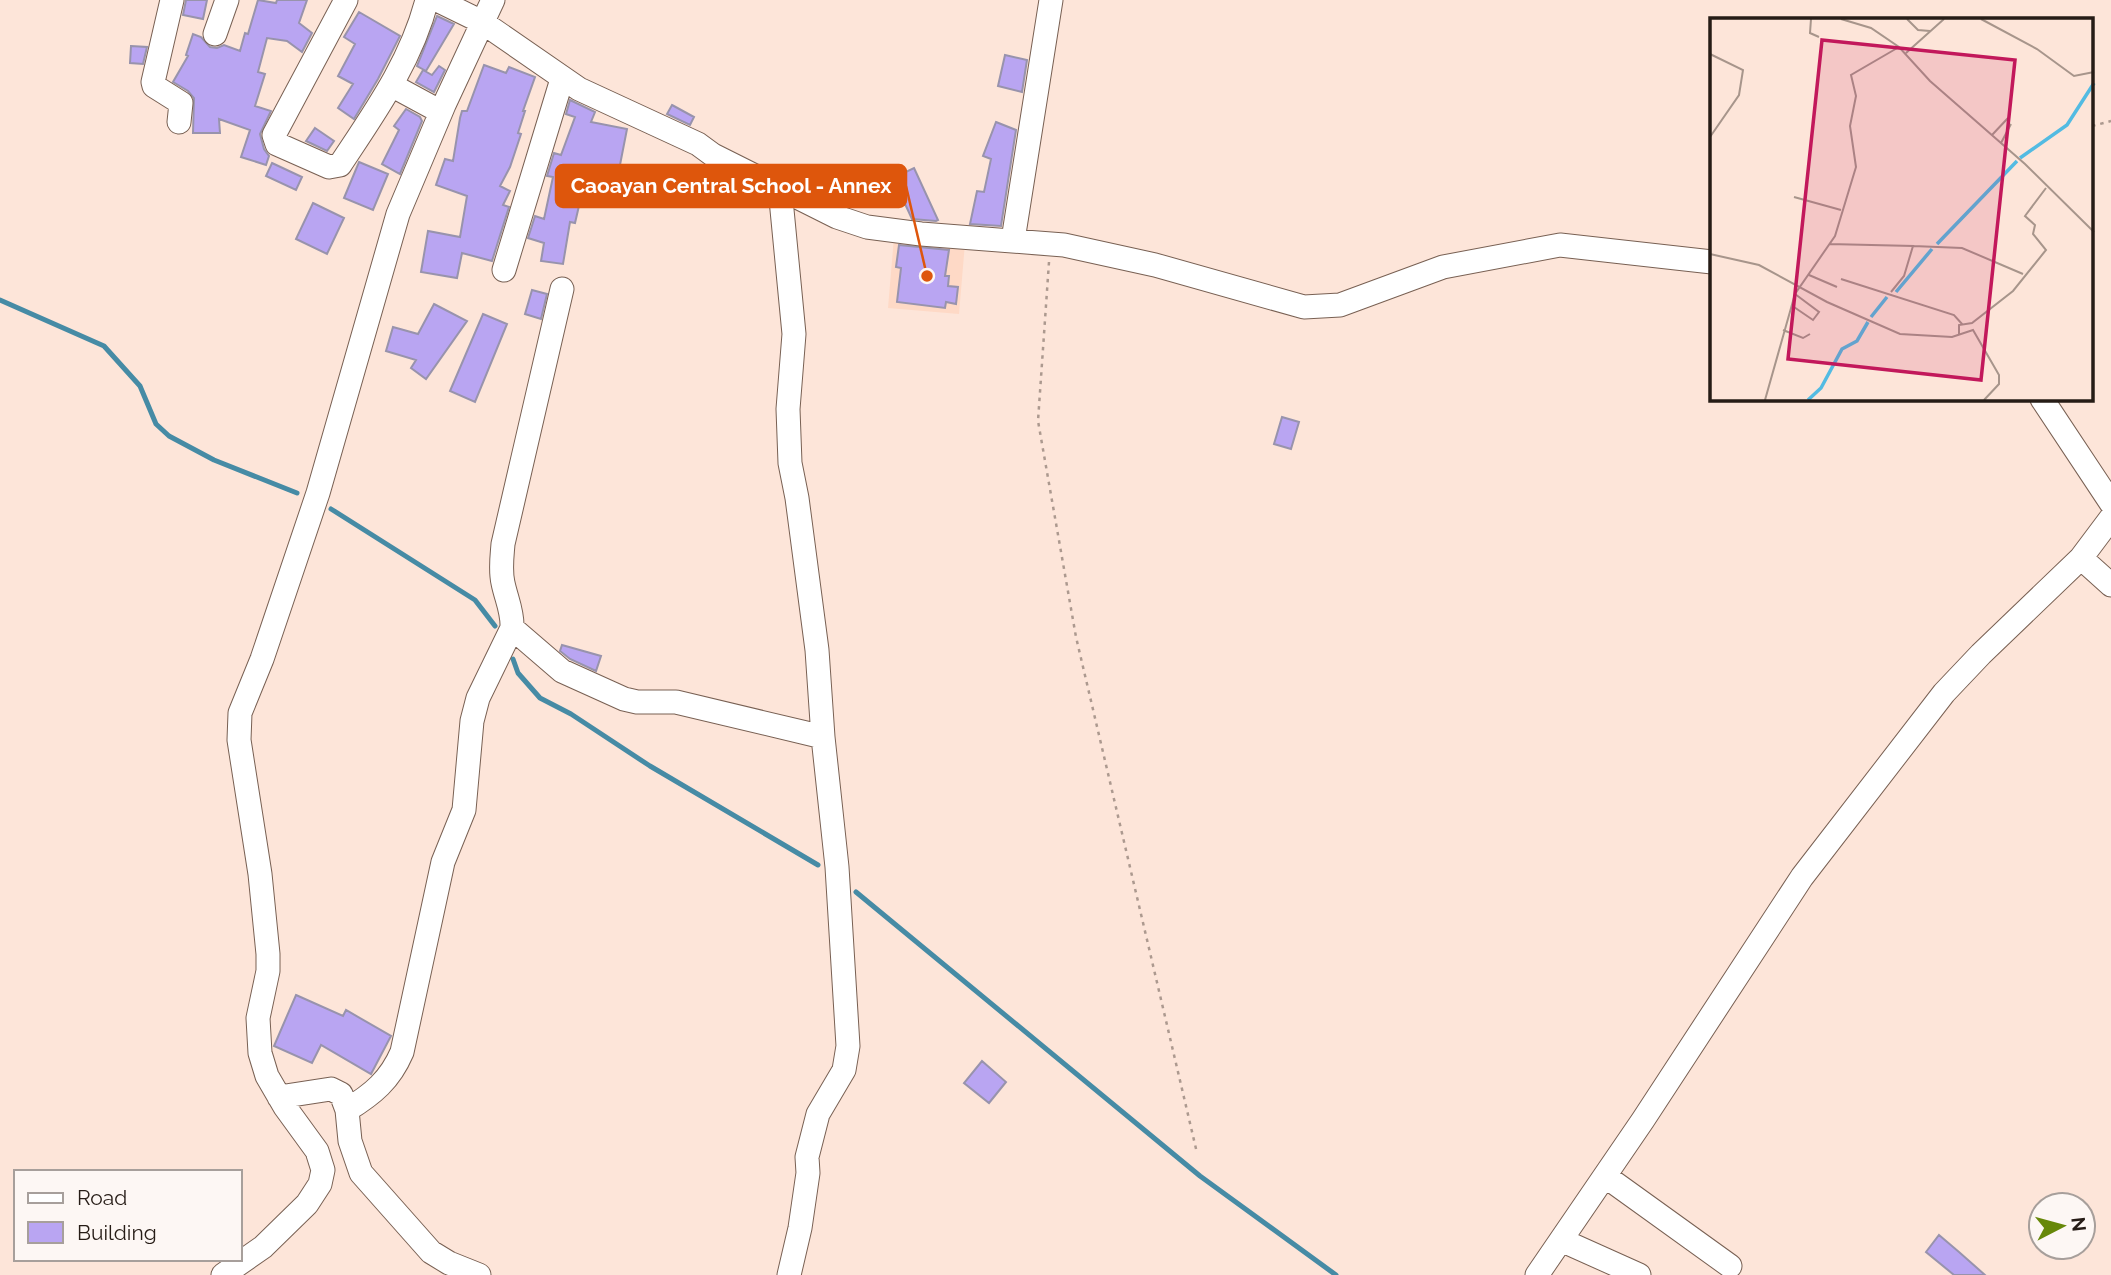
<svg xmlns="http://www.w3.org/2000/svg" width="2111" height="1275" font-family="Raleway,sans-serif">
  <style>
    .built { fill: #fed9c6 }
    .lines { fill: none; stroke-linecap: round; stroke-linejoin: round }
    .stream { stroke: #468ba5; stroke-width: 5 }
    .building { fill: #b9a5f2; stroke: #9893ac; stroke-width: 2 }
    .minor-casing { stroke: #786053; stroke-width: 25 }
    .path { stroke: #ac998f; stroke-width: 2.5; stroke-dasharray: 3.5 5; stroke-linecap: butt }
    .minor { stroke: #fff; stroke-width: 23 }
    .inset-river { fill: none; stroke: #53bbe2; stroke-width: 3.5 }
    .inset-road { fill: none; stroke: #a7958b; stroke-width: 2 }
    .view { fill: #c2185b; fill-opacity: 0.15; stroke: #c2185b; stroke-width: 3.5 }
    .inset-edge { fill: none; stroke: #261c16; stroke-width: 3.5 }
    .leader { fill: none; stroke: #de560c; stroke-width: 2.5 }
    .callout-dot { fill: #de560c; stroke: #fdf7f4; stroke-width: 2.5 }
    .callout { fill: #de560c; stroke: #de560c; stroke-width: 2.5 }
    .callout-label { font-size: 21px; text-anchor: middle; font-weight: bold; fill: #fff }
  </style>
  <rect width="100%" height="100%" fill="#fde5d9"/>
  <!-- built -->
  <path class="built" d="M 894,237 L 965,243 L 959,314 L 888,308 Z"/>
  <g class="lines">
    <!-- stream -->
    <path class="stream" d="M 0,300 L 104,346 L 140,386 L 156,424 L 169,436 L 214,460 L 297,493
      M 331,509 L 475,600 L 495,626
      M 513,659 L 518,673 L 540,698 L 571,714 L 650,766 L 818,865
      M 856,892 L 1200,1176 L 1336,1275"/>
  </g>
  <!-- building -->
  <path class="building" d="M 186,0 L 207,0 L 203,19 L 183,15 Z
    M 258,0 L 276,3 L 277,0 L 307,0 L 299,23 L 312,33 L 302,52 L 287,41 L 267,38 L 258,72 L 265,74 L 255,106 L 271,111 L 260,134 L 264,149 L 269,156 L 266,165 L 241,157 L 250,130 L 219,119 L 220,133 L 193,133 L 194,98 L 188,91 L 173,82 L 188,56 L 186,55 L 193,34 L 201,37 L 210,47 L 217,48 L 224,45 L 240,51 L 245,33 L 248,34 Z
    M 359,12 L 400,36 L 378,79 L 354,119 L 338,108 L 353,84 L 338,76 L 355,44 L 344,37 Z
    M 437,16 L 454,24 L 426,71 L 417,66 Z
    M 131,46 L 147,47 L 143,64 L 130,63 Z
    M 1005,55 L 1027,60 L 1022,92 L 998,86 Z
    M 484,65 L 506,73 L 509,67 L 535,77 L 523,111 L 525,111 L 518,133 L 521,134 L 510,167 L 500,186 L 510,191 L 503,205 L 509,207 L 492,261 L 462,253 L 457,278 L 421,272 L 428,231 L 460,237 L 467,196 L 436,185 L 445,159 L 453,161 L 460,118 L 462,111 L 467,111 Z
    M 439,66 L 445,70 L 434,92 L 416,82 L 423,70 L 432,75 Z
    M 570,100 L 595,112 L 591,122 L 627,129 L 619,170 L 624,175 L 599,196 L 585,180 L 575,223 L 570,222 L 563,264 L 541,261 L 544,243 L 528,238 L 535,216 L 544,219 L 553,177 L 547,176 L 554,153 L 561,155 L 575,117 L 566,114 Z
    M 672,105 L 694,117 L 690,125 L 667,114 Z
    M 406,109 L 420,117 L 422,121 L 400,174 L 382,164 L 399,130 L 394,126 Z
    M 996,122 L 1016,130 L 1001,226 L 970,224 L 977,191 L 984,192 L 991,159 L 983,156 Z
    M 315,128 L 334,141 L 327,151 L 306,141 Z
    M 359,162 L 388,174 L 373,210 L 344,198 Z
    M 272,163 L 302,177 L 296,190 L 266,176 Z
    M 914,168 L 938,220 L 936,221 L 912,219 L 893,178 Z
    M 313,203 L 344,218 L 327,254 L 296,239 Z
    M 899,245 L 949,250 L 945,276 L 949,276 L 948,286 L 958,287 L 956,304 L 946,302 L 945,308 L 897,302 L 901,268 L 896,267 Z
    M 532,290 L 547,294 L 541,319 L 525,314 Z
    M 434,304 L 467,321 L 426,379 L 411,368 L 416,360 L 386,351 L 393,327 L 418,334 Z
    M 483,314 L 507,324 L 475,402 L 450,391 Z
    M 1282,417 L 1299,422 L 1291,449 L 1274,444 Z
    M 562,645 L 601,656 L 596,671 L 570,659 L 560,651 Z
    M 296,995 L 343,1016 L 346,1010 L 391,1036 L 371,1074 L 321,1045 L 312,1063 L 274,1046 Z
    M 982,1061 L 1006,1082 L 989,1103 L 964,1083 Z
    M 1939,1235 L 1959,1252 L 1985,1275 L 1954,1275 L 1926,1252 Z"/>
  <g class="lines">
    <!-- minor casing -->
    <g class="minor-casing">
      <path id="minor" d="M 172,0 L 153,82 L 154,86 L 181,103 L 179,122
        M 346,0 L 274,135 L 277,144 L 329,167 L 340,165 C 375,112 411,62 427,0
        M 437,0 L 482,22 L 579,89 L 698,144 L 713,155 L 837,217 L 867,227 L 921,234 L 1064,245 L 1155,265 L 1304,307 L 1340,305 L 1443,267 L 1560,245 L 1712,262
        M 215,34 L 227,0
        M 393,86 L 441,112
        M 1013,240 L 1051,0
        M 504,270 L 562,79
        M 2042,399 L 2111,503
        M 2081,558 L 2111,585
        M 512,628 L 562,671 L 624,699 L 637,702 L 676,702 L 823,737 L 817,650 L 797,498 L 790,463 L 788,409 L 794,334 L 780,189
        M 279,1097 L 331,1089 L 341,1094 L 347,1110 L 350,1141 L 361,1173 L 431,1252 L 449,1263 L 479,1275
        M 347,1110 C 373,1094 390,1080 402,1052 L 443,862 L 464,810 L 472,721 L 478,698 L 512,628 C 513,612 506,598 503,583 C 500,570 502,557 503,544 L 562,289
        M 1605,1176 L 1730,1266
        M 1561,1240 L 1639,1275
        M 223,1275 L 263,1247 L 307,1204 L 320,1184 L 323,1170 L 317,1151 L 285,1107 L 267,1076 L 260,1053 L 258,1018 L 268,971 L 268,954 L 260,874 L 239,740 L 240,713 L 262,659 L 318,493 L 398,214 L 444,105 L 493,0
        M 789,1275 L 800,1228 L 808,1173 L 807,1157 L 818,1114 L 844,1070 L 848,1046 L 837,867 L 823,737
        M 1537,1275 L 1643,1120 L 1802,877 L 1944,693 L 1981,654 L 2081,558 L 2111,518"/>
    </g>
    <!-- path -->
    <path class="path" d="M 2092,126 L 2111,121
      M 1049,262 L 1038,421 L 1076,637 L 1197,1153"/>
    <!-- minor -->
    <use href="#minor" class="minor"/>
  </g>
  <!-- overview -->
  <g transform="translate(1710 18)">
    <rect width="383" height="383" fill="#fde5d9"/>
    <path class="inset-river" d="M 310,140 L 357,107 L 384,65M 227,226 L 307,143M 186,274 L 222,231M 161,299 L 177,279M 98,382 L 111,370 L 132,331 L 147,323 L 158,304"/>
    <path class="inset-road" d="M 101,1 L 100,15 L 109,19M 131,1 L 161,10 L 189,29 L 220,63 L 315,146 L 384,214M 197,1 L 208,12 L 220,13M 271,1 L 327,31 L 364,58 L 384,54M 196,35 L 234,1M 0,36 L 33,52 L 29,77 L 0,119M 282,117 L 298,100M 291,125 L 301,106M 84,179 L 131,192M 119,226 L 203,228 L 194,258 L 181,274M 203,228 L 252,230 L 313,256M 0,236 L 49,247 L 117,284 L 190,316 L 242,319 L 263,312 L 289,357 L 289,366 L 274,382M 99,257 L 127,269M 131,261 L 244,297 L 252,306M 81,287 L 103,302 L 109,294 L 85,276M 73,312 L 93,320 L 100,316M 249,316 L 249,307 L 262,305 L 303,273 L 336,232 L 323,216 L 325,207 L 315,198 L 336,170M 55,382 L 85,276 L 125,218 L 146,149 L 140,108 L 146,78 L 141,57 L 189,29"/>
    <path class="view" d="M 112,22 L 305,42 L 271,362 L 78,341 Z"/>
    <rect width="383" height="383" class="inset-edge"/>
  </g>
  <!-- callouts -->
  <path class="leader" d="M927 276L906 186"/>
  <circle class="callout-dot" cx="927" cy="276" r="7"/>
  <rect class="callout" x="556" y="165" width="350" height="42" rx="7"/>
  <g class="callout-label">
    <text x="731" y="193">Caoayan Central School - Annex</text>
  </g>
  <!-- legend -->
  <rect x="14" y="1170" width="228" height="91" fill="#fdf7f4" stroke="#a79f9b" stroke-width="2"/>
  <rect x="28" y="1193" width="35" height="10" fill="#ffffff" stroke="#a79f9b" stroke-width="2"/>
  <text x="77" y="1205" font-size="21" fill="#261c16">Road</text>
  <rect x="28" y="1222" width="35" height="21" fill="#b9a5f2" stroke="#a79f9b" stroke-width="2"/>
  <text x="77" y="1240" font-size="21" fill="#261c16">Building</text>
  <!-- north arrow -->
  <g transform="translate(2062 1226) rotate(84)"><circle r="33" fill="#fdf7f4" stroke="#a79f9b" stroke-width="2"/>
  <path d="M0-5L12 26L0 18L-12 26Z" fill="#678809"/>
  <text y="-10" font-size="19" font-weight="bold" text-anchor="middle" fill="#261c16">N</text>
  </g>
</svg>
